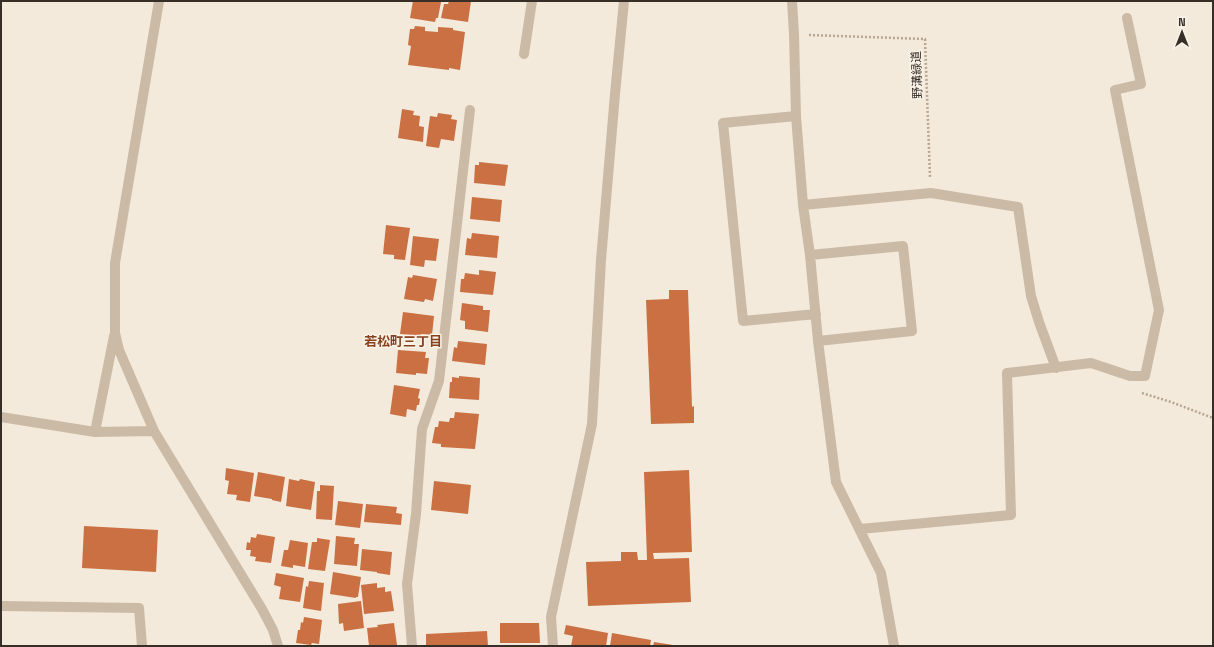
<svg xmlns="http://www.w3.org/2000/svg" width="1214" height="647" font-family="'Space Grotesk','Noto Sans JP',sans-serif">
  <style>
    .building { fill: #ca7042 }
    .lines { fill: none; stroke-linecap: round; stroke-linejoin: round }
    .path { stroke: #b7a591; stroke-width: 2.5; stroke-dasharray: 2 2; stroke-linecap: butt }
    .minor { stroke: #cbbba6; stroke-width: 10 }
    .labels { text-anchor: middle; stroke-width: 3; stroke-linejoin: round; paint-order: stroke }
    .street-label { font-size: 12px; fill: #372e27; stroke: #faf3e8 }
    .neighbourhood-label { font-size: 13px; font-weight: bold; fill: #89421e; stroke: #faf3e8 }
  </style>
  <rect width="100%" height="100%" fill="#f3eadb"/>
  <!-- building -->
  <path class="building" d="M 413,1 L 441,2 L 438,18 L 436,18 L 435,22 L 410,18 Z
    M 449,1 L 471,1 L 468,22 L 441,18 L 444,4 L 448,4 Z
    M 415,26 L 425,27 L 425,31 L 438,32 L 438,27 L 453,28 L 453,30 L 465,32 L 460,70 L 449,68 L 449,70 L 408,65 L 411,46 L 408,45 L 410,29 L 414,29 Z
    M 402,109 L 414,111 L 413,115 L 420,116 L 419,126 L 424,127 L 423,142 L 398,138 Z
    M 438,113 L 452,115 L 451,119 L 457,120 L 454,141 L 441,139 L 439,148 L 426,146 L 430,116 L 437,117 Z
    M 479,162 L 508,165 L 505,186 L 474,183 L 475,165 L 479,165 Z
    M 472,197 L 502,200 L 500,222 L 470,219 Z
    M 386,225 L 410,228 L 405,260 L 394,259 L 394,255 L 383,254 Z
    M 472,233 L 499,236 L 497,258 L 465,255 L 467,238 L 471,239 Z
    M 413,236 L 439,239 L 436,261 L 425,260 L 424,267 L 410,265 Z
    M 479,270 L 496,272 L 493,295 L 460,292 L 461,279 L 464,279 L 465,273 L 479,275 Z
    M 413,275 L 437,279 L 433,301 L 425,299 L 424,302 L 404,299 L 408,277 L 412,278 Z
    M 669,290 L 688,290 L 692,407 L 694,406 L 694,423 L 651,424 L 646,300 L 669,299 Z
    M 462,303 L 483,306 L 483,310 L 490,310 L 488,332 L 465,329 L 465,321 L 460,320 Z
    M 403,312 L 434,316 L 432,335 L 421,334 L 421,336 L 400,334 Z
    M 458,341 L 487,344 L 485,365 L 452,361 L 454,347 L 457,348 Z
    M 398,350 L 426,352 L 425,358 L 429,358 L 427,374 L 416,373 L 416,375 L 396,373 Z
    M 459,376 L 480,378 L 479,400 L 449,398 L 450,382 L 452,382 L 452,377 L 459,378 Z
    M 394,385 L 420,389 L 418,398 L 420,399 L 419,405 L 417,405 L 416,411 L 407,409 L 406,417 L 390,414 Z
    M 455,412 L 479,414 L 475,449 L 441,447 L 441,444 L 432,443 L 435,427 L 438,427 L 439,421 L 449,422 L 450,418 L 454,418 Z
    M 226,468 L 254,473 L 250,502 L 236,500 L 237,495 L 227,494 L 229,481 L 225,480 Z
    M 689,470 L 692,552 L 653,553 L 654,559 L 689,558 L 691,602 L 588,606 L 586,562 L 621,561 L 621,552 L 637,552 L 638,560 L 647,560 L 644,472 Z
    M 258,472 L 285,477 L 281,502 L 272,500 L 272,499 L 254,496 Z
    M 289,479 L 299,481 L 300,479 L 315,482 L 311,510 L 286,506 Z
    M 434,481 L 471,485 L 468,514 L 431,510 Z
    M 320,485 L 334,486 L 332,520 L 316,519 L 317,491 L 320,491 Z
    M 338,501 L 363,504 L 360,528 L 335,525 Z
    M 366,504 L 397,507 L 396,513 L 402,514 L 401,525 L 364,522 Z
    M 84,526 L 158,530 L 156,572 L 82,568 Z
    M 257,534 L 275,537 L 271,563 L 255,561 L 256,557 L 250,556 L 251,550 L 246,550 L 247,542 L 250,543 L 251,537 L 256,538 Z
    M 336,536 L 355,538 L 354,544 L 359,544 L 357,566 L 334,564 Z
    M 317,538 L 330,540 L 325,571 L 308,569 L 312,542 L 317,542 Z
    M 290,540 L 308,543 L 305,567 L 293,565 L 293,568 L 281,566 L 284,550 L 288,550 Z
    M 362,549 L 392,552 L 390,575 L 377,573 L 377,572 L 360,570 Z
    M 333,572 L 361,577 L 358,597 L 356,597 L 356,598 L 330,594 Z
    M 276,573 L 304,578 L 300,602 L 279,599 L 281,587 L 274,585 Z
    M 309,581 L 324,583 L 321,611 L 303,608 L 306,586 L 308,587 Z
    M 377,583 L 377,588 L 385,587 L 385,592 L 391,591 L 394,611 L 364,614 L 361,585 Z
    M 361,601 L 364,628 L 344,631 L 343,623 L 339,624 L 338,604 Z
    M 304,617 L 322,620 L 319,644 L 312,643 L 311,645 L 296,643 L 298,630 L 300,630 L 301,622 L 303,623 Z
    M 394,623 L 397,645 L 369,646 L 367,628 L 378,627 L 377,625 Z
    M 500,623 L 539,623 L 540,643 L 500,643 Z
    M 566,625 L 608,633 L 606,646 L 571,646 L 573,636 L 564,634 Z
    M 487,631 L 488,646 L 426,646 L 426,634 Z
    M 612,633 L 651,640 L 650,646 L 610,646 Z
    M 654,642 L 673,645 L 673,646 L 653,646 Z"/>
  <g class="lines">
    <!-- path -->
    <path class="path" d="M 809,35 L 925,39 L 930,177
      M 1142,393 L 1171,402 L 1213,418"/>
    <!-- minor -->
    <path class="minor" d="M 159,1 L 115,263 L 115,333 L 119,350 L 154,431 L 262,609 L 273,630 L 278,646
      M 792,1 L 794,34 L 796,116 L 803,205 L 810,255 L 818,341 L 836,482 L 881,573 L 894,646
      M 524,54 L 532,1
      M 796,116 L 723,123 L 743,321 L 816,314
      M 803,205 L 931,193 L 1018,207 L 1031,296 L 1039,322 L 1056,368
      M 810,255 L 903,246 L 912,331 L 818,341
      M 1,417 L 95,432 L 154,431
      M 95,432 L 114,336
      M 860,529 L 1011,515 L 1007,373 L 1091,363 L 1130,376 L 1145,376 L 1159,310 L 1115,90 L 1141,84 L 1127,18
      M 1,606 L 139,608 L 142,646
      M 412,646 L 407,584 L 416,514 L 422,429 L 439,381 L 470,110
      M 553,646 L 551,617 L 592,424 L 601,260 L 615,94 L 624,1"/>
  </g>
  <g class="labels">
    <!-- street labels -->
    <g class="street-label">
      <text transform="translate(917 75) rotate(-92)" y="4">野溝緑道</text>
    </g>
    <!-- neighbourhood labels -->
    <g class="neighbourhood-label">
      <text x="403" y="346">若松町三丁目</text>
    </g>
  </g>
  <!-- border -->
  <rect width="1214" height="647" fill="none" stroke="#372e27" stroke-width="4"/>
  <!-- north arrow -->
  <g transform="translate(1182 32)" stroke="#faf3e8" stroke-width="3" paint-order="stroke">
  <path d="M0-3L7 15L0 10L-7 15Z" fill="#372e27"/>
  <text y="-6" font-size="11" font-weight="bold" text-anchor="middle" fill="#372e27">N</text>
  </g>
</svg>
